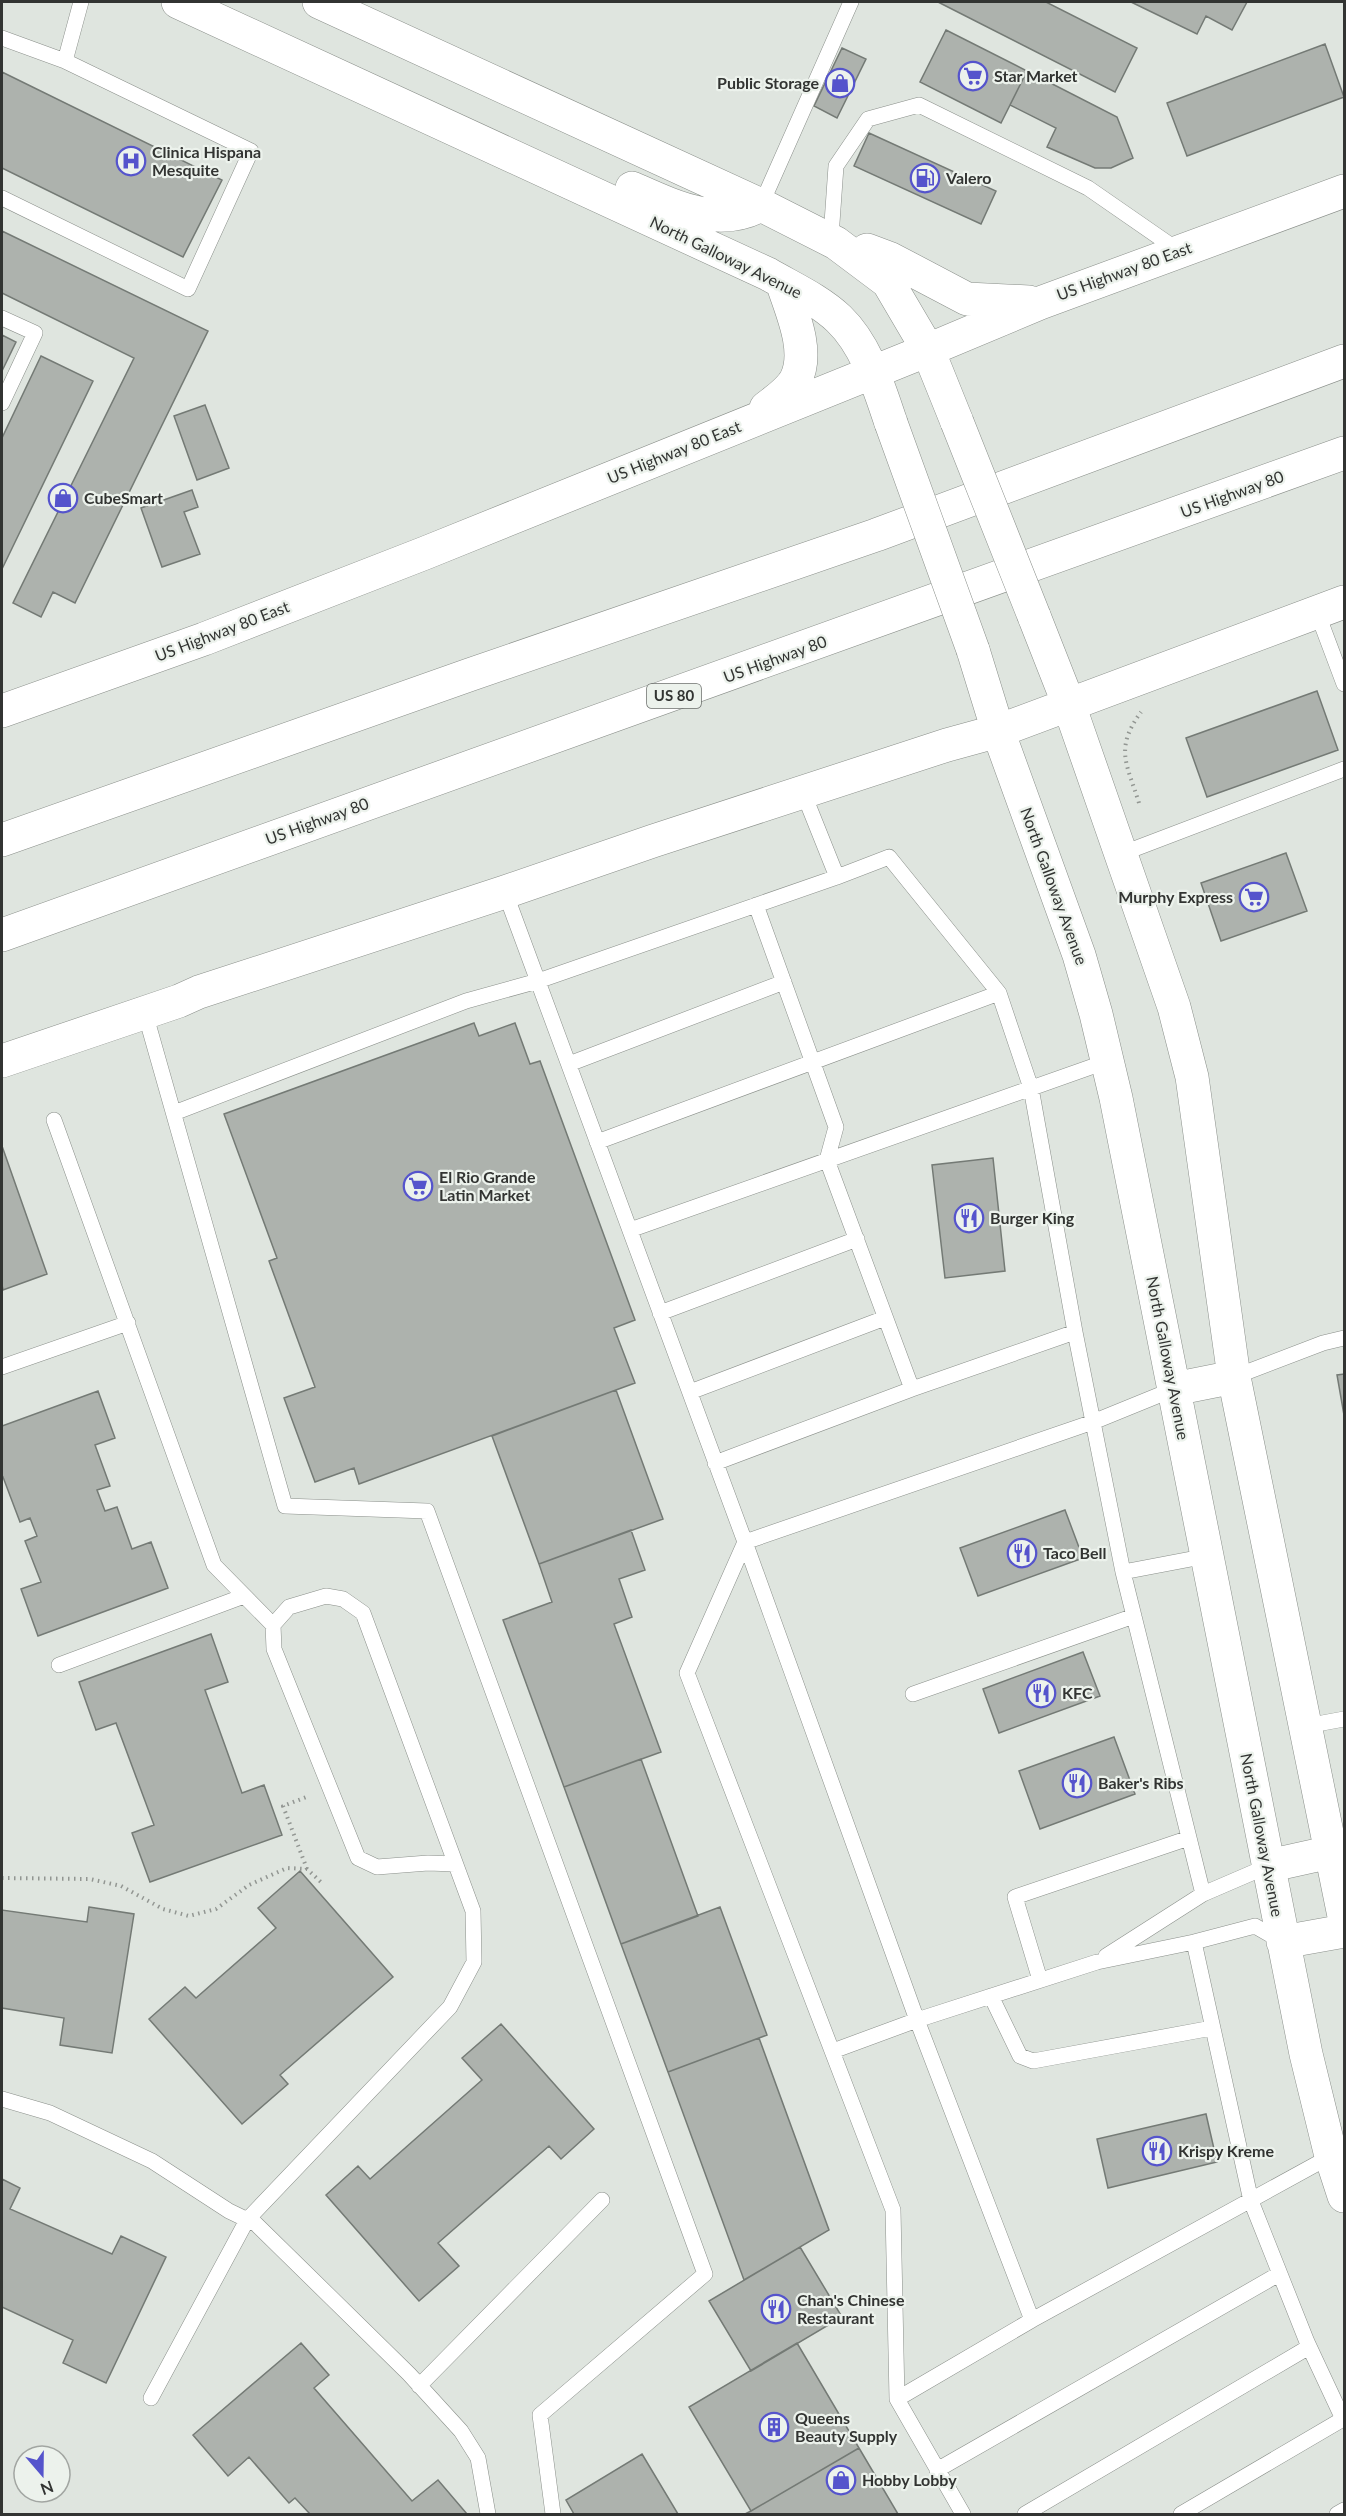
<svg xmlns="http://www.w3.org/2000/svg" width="1346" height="2516" font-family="Lato,sans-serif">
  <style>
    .building { fill: #adb2ad; stroke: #747a75; stroke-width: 1.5 }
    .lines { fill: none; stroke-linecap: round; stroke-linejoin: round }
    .service-casing { stroke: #8a8f8a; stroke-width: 16 }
    .secondary-casing { stroke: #8a8f8a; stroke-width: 34 }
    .motorway-casing { stroke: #8a8f8a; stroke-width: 34 }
    .path { stroke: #929692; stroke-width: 4; stroke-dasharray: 1.5 4.5; stroke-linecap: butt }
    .service { stroke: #fff; stroke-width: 15 }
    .secondary { stroke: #fff; stroke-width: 33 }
    .motorway { stroke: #fff; stroke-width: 33 }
    .secondary-bridge-casing { stroke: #8a8f8a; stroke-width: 34; stroke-linecap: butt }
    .secondary-bridge { stroke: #fff; stroke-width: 33 }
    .labels { text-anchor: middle; stroke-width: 4.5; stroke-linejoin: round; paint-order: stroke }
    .shield { fill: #ecf2ec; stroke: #6a6d6a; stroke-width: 1.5 }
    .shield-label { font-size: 15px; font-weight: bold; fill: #323432 }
    .poi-label { font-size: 16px; font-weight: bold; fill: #323432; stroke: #ecf2ec; text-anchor: start }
    .street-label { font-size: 16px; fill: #323432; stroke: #ecf2ec }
  </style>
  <rect width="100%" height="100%" fill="#dfe5df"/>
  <!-- building -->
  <path class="building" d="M 938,2 L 1046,2 L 1137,48 L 1115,92 Z
    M 1131,2 L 1247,2 L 1232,30 L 1206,16 L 1197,34 Z
    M 946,30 L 1027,71 L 1001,123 L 920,82 Z
    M 1325,44 L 1344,97 L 1187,156 L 1167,103 Z
    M 842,48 L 866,59 L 837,118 L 814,106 Z
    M 1027,71 L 1117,117 L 1133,158 L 1111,168 L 1095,168 L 1047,147 L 1056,128 L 1010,105 Z
    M 2,72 L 222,180 L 183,257 L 2,168 Z
    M 869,133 L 996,191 L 981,224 L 854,166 Z
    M 2,231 L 208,331 L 75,603 L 53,592 L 41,617 L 13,603 L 134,358 L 2,293 Z
    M 2,335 L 16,342 L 2,371 Z
    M 41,356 L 93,381 L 2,569 L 2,438 Z
    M 205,405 L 229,468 L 197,480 L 174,416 Z
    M 192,490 L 198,507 L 184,512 L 200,554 L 162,567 L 141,508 Z
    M 1317,691 L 1338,750 L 1207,797 L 1186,738 Z
    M 1286,853 L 1307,911 L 1221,941 L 1201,883 Z
    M 474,1023 L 479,1036 L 515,1023 L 530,1064 L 540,1061 L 635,1320 L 614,1328 L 635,1383 L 359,1484 L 354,1468 L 315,1482 L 284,1398 L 315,1387 L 269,1261 L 277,1258 L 224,1114 Z
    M 2,1146 L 47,1274 L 3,1290 L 2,1285 Z
    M 993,1158 L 1005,1271 L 945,1278 L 932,1165 Z
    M 1344,1374 L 1344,1415 L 1337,1375 Z
    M 616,1390 L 663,1519 L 539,1564 L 492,1436 Z
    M 98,1391 L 115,1438 L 95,1445 L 110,1486 L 97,1490 L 105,1511 L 117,1507 L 132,1549 L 151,1542 L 168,1588 L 38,1636 L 21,1589 L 41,1582 L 25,1541 L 37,1536 L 30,1518 L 20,1522 L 3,1477 L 2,1478 L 2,1426 Z
    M 1065,1510 L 1083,1558 L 978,1596 L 960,1548 Z
    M 631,1530 L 645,1570 L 619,1579 L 632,1617 L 614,1624 L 661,1752 L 564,1787 L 503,1620 L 552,1602 L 539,1564 Z
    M 211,1634 L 228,1682 L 205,1690 L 242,1793 L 264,1785 L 282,1835 L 150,1882 L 132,1833 L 154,1825 L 116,1723 L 96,1730 L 79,1682 Z
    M 1083,1652 L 1100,1696 L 999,1733 L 983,1689 Z
    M 1114,1737 L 1135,1794 L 1040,1829 L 1019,1771 Z
    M 641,1759 L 698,1916 L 621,1944 L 564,1787 Z
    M 300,1871 L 393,1977 L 280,2075 L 288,2084 L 242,2124 L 149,2019 L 185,1987 L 196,1998 L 276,1928 L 258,1908 Z
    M 89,1907 L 134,1914 L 112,2053 L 60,2045 L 64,2018 L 2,2008 L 2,1910 L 87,1922 Z
    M 720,1907 L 767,2035 L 668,2072 L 621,1944 Z
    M 501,2024 L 594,2129 L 561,2159 L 549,2146 L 438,2243 L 459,2266 L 419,2301 L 326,2195 L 358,2166 L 370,2179 L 482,2080 L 462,2058 Z
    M 759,2038 L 829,2230 L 744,2280 L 668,2072 Z
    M 1206,2114 L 1217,2162 L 1108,2188 L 1097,2139 Z
    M 2,2179 L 20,2188 L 10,2209 L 112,2254 L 121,2236 L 166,2257 L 106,2383 L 63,2363 L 73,2340 L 2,2307 Z
    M 800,2247 L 842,2317 L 751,2371 L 709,2301 Z
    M 301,2343 L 329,2375 L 314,2388 L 412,2501 L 438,2480 L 467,2514 L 310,2514 L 295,2498 L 289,2503 L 249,2457 L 228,2476 L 193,2435 Z
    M 797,2343 L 859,2448 L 751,2511 L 689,2407 Z
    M 859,2448 L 898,2514 L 745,2514 L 751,2511 Z
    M 642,2454 L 678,2514 L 574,2514 L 566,2500 Z"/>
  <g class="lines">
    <!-- service casing -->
    <g class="service-casing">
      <path id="service" d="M 2,38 L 65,61 L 251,151 L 188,289 L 2,198
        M 65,61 L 81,2
        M 761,205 L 851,2
        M 831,237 L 836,166 L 868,119 L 919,105 L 1088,188 L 1179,251
        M 2,318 L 35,333 L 2,403
        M 1317,612 L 1344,684
        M 803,792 L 837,877 L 889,857 L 999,993 L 1031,1088 L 1075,1332 L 1123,1572
        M 1121,854 L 1344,769
        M 505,892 L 745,1542 L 1093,1422 L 1174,1389
        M 756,905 L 836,1127 L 827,1160 L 912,1389 L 1075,1332
        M 145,1013 L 285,1506 L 427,1511 L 705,2274 L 540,2415 L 553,2514
        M 569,1064 L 784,982
        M 174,1113 L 466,1001 L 538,981 L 837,877
        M 54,1120 L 214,1565 L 273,1625
        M 597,1142 L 999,993
        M 630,1230 L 1108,1061
        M 660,1313 L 857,1239
        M 2,1367 L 128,1323
        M 1234,1377 L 1323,1343 L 1344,1338
        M 690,1392 L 885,1318
        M 715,1463 L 912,1389
        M 745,1542 L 917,2020 L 1032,2320 L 1331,2156
        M 745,1542 L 687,1673 L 893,2210 L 897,2399 L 963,2514
        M 59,1665 L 244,1596
        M 913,1694 L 1134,1616
        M 1306,1726 L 1344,1719
        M 1203,1894 L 1123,1572 L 1207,1556
        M 1106,1956 L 1203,1894 L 1268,1866
        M 1040,1980 L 1015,1897 L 1189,1838
        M 991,1996 L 1020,2056 L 1033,2061 L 1212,2028
        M 833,2051 L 917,2020 L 1097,1962 L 1194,1942 L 1255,1926 L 1281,1941
        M 2,2099 L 50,2113 L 152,2161 L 229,2211 L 256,2224 L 409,2374 L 461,2431 L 478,2458 L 488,2514
        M 419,2386 L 602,2200
        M 151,2398 L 247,2220 L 450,2007 L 474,1962 L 473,1911 L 363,1613 L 343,1599 L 326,1596 L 289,1607 L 273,1625 L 274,1649 L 358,1858 L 377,1867 L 428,1863 L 455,1864
        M 897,2399 L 1032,2320
        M 937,2470 L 1279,2274
        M 1025,2514 L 1309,2347
        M 1181,2514 L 1343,2419 L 1307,2342 L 1251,2201 L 1194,1942
        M 1337,2514 L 1344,2510"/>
    </g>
    <!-- secondary casing -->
    <g class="secondary-casing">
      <path id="secondary" d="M 178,2 L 768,274 C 792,288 819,300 839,319 C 867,346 879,388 891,423
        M 319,2 L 761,205 L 836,243 L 888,282 L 928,350 L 957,422
        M 632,188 C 673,206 718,229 761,205
        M 867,250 L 891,259 L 967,299 L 1029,302
        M 766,408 C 776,400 790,391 796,379 C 810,350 791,310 782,282
        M 1034,616 L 1069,705 L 1174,1007 L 1192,1077 L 1234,1377 L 1344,1916
        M 973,650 L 998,731 L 1079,955 L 1096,1014 L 1116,1098 L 1306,2054 L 1331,2156 L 1344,2196
        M 2,711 L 204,639 L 425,553 L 928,350 L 1040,303 L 1344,191
        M 2,1061 L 179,1001 L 199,992 L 505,892 L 653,841 L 947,745 L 998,731 L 1344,602
        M 1174,1389 L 1234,1377
        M 1268,1866 L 1331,1852
        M 1283,1942 L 1344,1931"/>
    </g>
    <!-- motorway casing -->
    <g class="motorway-casing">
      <path id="motorway" d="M 2,840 L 469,675 L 876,535 L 1344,361
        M 2,935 L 1344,453"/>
    </g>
    <!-- path -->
    <path class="path" d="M 1139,803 C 1127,764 1114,749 1141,712
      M 307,1869 L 283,1806 L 309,1796
      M 2,1878 L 90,1879 L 121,1886 L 163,1909 L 189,1916 L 216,1909 L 249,1885 L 287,1868 L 307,1869 L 323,1884"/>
    <!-- service -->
    <use href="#service" class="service"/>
    <!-- secondary -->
    <use href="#secondary" class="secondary"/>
    <!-- motorway -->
    <use href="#motorway" class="motorway"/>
    <!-- secondary-bridge casing -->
    <g class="secondary-bridge-casing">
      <path id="secondary-bridge" d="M 957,422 L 1034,616
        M 891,423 L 973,650"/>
    </g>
    <!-- secondary-bridge -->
    <use href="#secondary-bridge" class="secondary-bridge"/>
  </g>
  <!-- icons -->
  <defs>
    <g id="supermarket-ring" transform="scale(1.5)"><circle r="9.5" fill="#ecf2ec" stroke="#5554cc" stroke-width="1.5"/><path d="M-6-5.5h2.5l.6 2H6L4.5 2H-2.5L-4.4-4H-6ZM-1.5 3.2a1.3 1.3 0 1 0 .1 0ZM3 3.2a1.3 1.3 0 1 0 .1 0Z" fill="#5554cc"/></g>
    <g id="shop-ring" transform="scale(1.5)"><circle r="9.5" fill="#ecf2ec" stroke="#5554cc" stroke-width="1.5"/><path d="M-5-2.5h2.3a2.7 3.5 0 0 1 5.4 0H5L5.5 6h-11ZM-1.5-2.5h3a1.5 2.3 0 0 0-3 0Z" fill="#5554cc"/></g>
    <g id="hospital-ring" transform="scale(1.5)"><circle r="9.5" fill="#ecf2ec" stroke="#5554cc" stroke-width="1.5"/><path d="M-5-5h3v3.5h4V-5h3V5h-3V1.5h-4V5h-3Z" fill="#5554cc"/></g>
    <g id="fuel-ring" transform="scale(1.5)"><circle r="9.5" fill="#ecf2ec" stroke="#5554cc" stroke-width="1.5"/><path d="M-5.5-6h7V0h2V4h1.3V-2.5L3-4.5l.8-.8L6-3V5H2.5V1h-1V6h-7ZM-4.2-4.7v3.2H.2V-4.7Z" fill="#5554cc"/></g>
    <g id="restaurant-ring" transform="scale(1.5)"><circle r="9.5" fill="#ecf2ec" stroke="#5554cc" stroke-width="1.5"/><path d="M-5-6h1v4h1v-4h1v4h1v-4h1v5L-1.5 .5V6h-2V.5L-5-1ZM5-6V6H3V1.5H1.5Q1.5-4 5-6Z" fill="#5554cc"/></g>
    <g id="building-ring" transform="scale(1.5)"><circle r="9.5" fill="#ecf2ec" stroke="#5554cc" stroke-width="1.5"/><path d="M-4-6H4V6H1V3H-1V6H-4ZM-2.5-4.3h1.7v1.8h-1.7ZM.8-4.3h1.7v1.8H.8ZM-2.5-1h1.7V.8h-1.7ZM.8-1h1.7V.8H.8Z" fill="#5554cc"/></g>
  </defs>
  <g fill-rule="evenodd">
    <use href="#supermarket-ring" x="973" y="76"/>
    <use href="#shop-ring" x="840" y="83"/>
    <use href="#hospital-ring" x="131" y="161"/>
    <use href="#fuel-ring" x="925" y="178"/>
    <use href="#shop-ring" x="63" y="498"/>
    <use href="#supermarket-ring" x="1254" y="897"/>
    <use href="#supermarket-ring" x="418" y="1186"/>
    <use href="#restaurant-ring" x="969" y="1218"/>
    <use href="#restaurant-ring" x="1022" y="1553"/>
    <use href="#restaurant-ring" x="1041" y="1693"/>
    <use href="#restaurant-ring" x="1077" y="1783"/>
    <use href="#restaurant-ring" x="1157" y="2151"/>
    <use href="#restaurant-ring" x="776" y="2309"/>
    <use href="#building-ring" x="774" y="2427"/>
    <use href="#shop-ring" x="841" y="2480"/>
  </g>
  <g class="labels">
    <!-- shield labels -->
    <rect class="shield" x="647" y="684" width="54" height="24" rx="4.5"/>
    <g class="shield-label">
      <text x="674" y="701">US 80</text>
    </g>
    <!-- poi labels -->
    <g class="poi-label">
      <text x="994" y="82">Star Market</text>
      <text x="819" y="89" text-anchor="end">Public Storage</text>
      <text x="152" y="158">Clinica Hispana<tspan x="152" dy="18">Mesquite</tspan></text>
      <text x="946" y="184">Valero</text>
      <text x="84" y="504">CubeSmart</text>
      <text x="1233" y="903" text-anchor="end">Murphy Express</text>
      <text x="439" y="1183">El Rio Grande<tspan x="439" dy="18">Latin Market</tspan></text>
      <text x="990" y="1224">Burger King</text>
      <text x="1043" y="1559">Taco Bell</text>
      <text x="1062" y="1699">KFC</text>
      <text x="1098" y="1789">Baker's Ribs</text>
      <text x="1178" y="2157">Krispy Kreme</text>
      <text x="797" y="2306">Chan's Chinese<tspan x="797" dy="18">Restaurant</tspan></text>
      <text x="795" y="2424">Queens<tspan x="795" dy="18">Beauty Supply</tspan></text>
      <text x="862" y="2486">Hobby Lobby</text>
    </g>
    <!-- street labels -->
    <g class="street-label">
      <text transform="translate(726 257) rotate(26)" y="6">North Galloway Avenue</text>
      <text transform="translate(1124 271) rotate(-20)" y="6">US Highway 80 East</text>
      <text transform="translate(674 452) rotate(-22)" y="6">US Highway 80 East</text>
      <text transform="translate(1232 494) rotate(-20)" y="6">US Highway 80</text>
      <text transform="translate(222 631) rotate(-21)" y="6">US Highway 80 East</text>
      <text transform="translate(775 659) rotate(-20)" y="6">US Highway 80</text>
      <text transform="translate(317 821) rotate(-20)" y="6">US Highway 80</text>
      <text transform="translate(1054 886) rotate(70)" y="6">North Galloway Avenue</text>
      <text transform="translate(1168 1358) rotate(79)" y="6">North Galloway Avenue</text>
      <text transform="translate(1262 1835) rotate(79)" y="6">North Galloway Avenue</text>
    </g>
  </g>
  <!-- border -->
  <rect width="1346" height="2516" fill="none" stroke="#323432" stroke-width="6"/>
  <!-- north arrow -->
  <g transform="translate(42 2474) rotate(160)"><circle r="28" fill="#ecf2ec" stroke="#a2a6a2" stroke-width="1.5"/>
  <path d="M0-4.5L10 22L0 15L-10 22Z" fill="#5554cc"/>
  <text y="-9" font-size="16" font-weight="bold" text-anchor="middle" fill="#323432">N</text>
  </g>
</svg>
